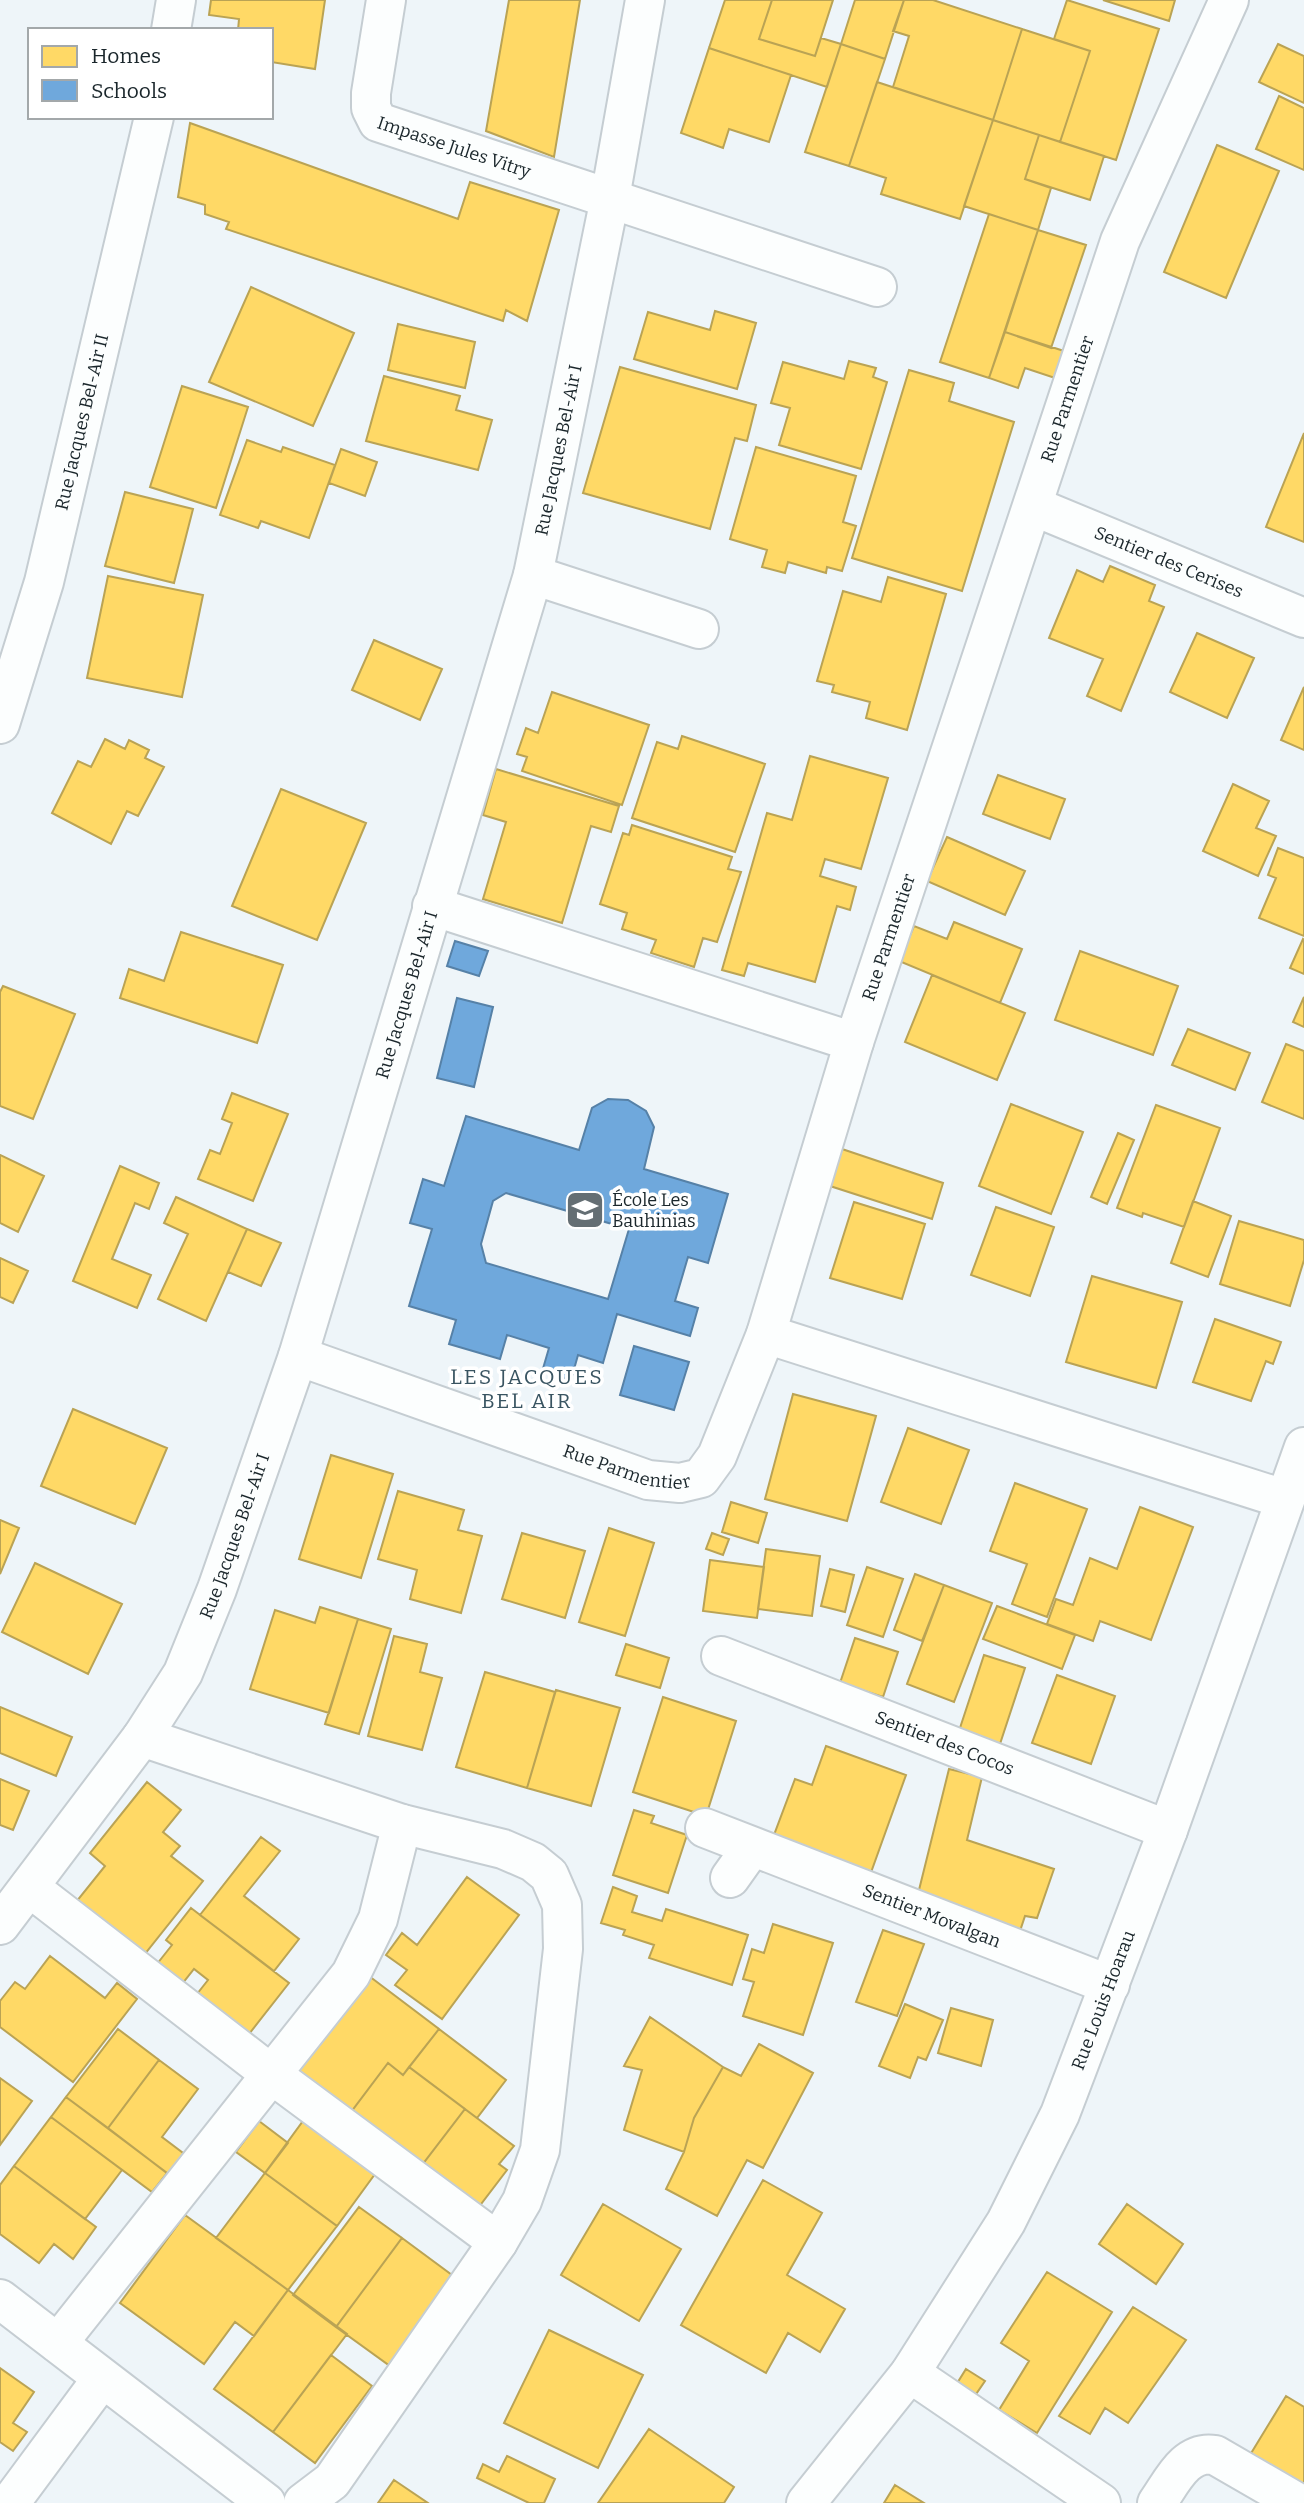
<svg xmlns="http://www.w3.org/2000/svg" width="1304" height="2503" font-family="Bitter,serif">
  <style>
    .homes { fill: #ffd966; stroke: #baa354; stroke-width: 2 }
    .schools { fill: #6fa8dc; stroke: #5681a7; stroke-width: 2; fill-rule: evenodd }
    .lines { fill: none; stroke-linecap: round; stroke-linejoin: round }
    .street-casing { stroke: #c5cdd2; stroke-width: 42 }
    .secondary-casing { stroke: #c5cdd2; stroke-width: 42 }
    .street { stroke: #fcfefe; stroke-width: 38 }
    .secondary { stroke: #fcfefe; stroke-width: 38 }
    .labels { text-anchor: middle; stroke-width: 7; stroke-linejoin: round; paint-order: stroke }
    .street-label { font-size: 18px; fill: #1a262b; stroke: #fff }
    .poi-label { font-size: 18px; fill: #1a262b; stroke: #fff; text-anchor: start }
    .quarter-label { font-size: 21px; letter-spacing: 2px; fill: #395461; stroke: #fff }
  </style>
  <rect width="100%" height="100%" fill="#eef5f9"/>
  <!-- homes -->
  <path class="homes" d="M 211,0 L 325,0 L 315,69 L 271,62 L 271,30 L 238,30 L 239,19 L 209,15 Z
    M 509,0 L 580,0 L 554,157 L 486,131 Z
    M 725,0 L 772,0 L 759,39 L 815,56 L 821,38 L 841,44 L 827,87 L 709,48 Z
    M 772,0 L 833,0 L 815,56 L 759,39 Z
    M 855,0 L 904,0 L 885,59 L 841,44 Z
    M 904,0 L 933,0 L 1022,29 L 993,120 L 893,87 L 909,36 L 893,31 Z
    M 1067,0 L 1159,29 L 1116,160 L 1060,142 L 1090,51 L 1054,39 Z
    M 1103,0 L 1175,0 L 1169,21 Z
    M 1022,29 L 1090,51 L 1060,142 L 993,120 Z
    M 841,44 L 885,59 L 849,166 L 805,152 Z
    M 1278,44 L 1304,56 L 1304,103 L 1259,82 Z
    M 709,48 L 791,75 L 769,142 L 729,129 L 723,148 L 681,133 Z
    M 877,82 L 993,120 L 960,219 L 881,194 L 886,178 L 849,166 Z
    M 1279,96 L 1304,108 L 1304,170 L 1256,149 Z
    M 993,120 L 1039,135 L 1025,179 L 1051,188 L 1038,230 L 964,206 Z
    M 190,123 L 458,219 L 470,182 L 559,210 L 527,321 L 506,310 L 503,321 L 226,229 L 229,222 L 205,214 L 205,205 L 178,197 Z
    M 1039,135 L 1104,156 L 1090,200 L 1025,179 Z
    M 1217,145 L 1279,171 L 1226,298 L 1164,272 Z
    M 989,214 L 1038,230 L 989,378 L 940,362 Z
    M 1038,230 L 1086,245 L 1051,348 L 1005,332 Z
    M 251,287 L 354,333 L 313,426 L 209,382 Z
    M 715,311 L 756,323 L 737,389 L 634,359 L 648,312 L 710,330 Z
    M 398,324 L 475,342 L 465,388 L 388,370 Z
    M 1005,332 L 1067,352 L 1058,379 L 1025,368 L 1018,388 L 989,378 Z
    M 849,361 L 876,368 L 873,377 L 887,382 L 861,469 L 779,445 L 790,408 L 771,403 L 783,362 L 844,379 Z
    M 620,367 L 756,405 L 747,441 L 735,438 L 710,529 L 583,493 Z
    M 909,370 L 954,383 L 949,401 L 1014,422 L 962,591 L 852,558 Z
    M 384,376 L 460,396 L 456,410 L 492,420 L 478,470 L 366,441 Z
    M 182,386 L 248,407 L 216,508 L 150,487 Z
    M 1304,433 L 1304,542 L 1266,527 Z
    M 247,440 L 281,452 L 283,447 L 335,465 L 309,538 L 261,521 L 258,528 L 220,515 Z
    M 756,447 L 856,476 L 843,522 L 856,526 L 842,571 L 827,567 L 826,573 L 788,562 L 785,573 L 762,567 L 767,550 L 730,539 Z
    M 341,449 L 377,462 L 365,496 L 329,483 Z
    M 125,492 L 193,509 L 174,583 L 105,566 Z
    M 1110,566 L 1155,585 L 1149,601 L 1164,607 L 1121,711 L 1087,696 L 1103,659 L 1049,638 L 1077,570 L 1103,582 Z
    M 108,576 L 203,595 L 182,697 L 87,678 Z
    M 888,577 L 946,594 L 907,730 L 866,718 L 870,702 L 832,692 L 834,685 L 817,681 L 843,591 L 881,602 Z
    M 1197,633 L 1254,658 L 1227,718 L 1170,692 Z
    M 374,640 L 442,669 L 420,720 L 352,690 Z
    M 1304,687 L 1304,750 L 1281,740 Z
    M 552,692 L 649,725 L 622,805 L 522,771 L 527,757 L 517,754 L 526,728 L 538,733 Z
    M 682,736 L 765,764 L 735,852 L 632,818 L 657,742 L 678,749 Z
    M 105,739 L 125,749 L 129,740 L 149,750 L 145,758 L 164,767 L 138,816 L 127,811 L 111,844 L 52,813 L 78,761 L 91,767 Z
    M 810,756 L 888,778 L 861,869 L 825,859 L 820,876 L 856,887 L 850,910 L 837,906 L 815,982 L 748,963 L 744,976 L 722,970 L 767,813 L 792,820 Z
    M 496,769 L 619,806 L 611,832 L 591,826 L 562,923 L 483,899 L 506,822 L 483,815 Z
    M 998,775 L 1065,799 L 1050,839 L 983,814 Z
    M 1233,784 L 1269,801 L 1256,828 L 1276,836 L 1258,876 L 1203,851 Z
    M 281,789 L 366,823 L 317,940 L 232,906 Z
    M 632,825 L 732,857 L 728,869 L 741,872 L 717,942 L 703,938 L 694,967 L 651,953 L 656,940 L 622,929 L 627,913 L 600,904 L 623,833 L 629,835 Z
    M 947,837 L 1025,871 L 1005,915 L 927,881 Z
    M 1278,848 L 1304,858 L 1304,936 L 1259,918 L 1276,878 L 1268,875 Z
    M 954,922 L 1022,949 L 1000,1003 L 899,961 L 914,926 L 947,939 Z
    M 181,932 L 283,965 L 257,1043 L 120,998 L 129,969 L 164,981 Z
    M 1303,939 L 1304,940 L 1304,974 L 1290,968 Z
    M 1080,951 L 1178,986 L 1153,1055 L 1055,1020 Z
    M 932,975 L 1025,1013 L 997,1080 L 905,1042 Z
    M 3,986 L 75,1014 L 33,1119 L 0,1106 L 0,992 Z
    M 1304,997 L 1304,1027 L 1293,1022 Z
    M 1188,1029 L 1250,1053 L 1235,1090 L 1172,1065 Z
    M 1286,1044 L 1304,1051 L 1304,1119 L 1262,1102 Z
    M 232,1093 L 288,1114 L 253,1201 L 198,1179 L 210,1150 L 220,1154 L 232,1123 L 222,1119 Z
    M 1011,1104 L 1083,1132 L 1051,1214 L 979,1186 Z
    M 1156,1105 L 1220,1128 L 1184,1227 L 1143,1213 L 1142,1217 L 1117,1208 Z
    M 1118,1133 L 1134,1140 L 1107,1204 L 1091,1197 Z
    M 842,1149 L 943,1183 L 932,1219 L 830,1186 Z
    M 0,1155 L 44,1176 L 18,1232 L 0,1223 Z
    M 120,1166 L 159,1183 L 149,1209 L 135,1203 L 112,1259 L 151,1275 L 137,1308 L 73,1281 Z
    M 176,1197 L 247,1229 L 206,1321 L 158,1299 L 188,1234 L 164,1223 Z
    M 1193,1201 L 1231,1216 L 1208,1277 L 1171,1263 Z
    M 854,1202 L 925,1224 L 902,1299 L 830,1278 Z
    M 996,1207 L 1054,1227 L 1030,1296 L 971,1275 Z
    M 1239,1221 L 1304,1240 L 1304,1260 L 1290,1306 L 1220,1284 Z
    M 247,1229 L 281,1243 L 261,1286 L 228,1272 Z
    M 0,1258 L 28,1271 L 13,1303 L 0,1297 Z
    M 1092,1276 L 1182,1302 L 1156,1388 L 1066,1362 Z
    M 1215,1319 L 1281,1342 L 1273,1364 L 1266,1361 L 1251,1401 L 1193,1382 Z
    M 793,1394 L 876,1416 L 847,1521 L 765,1499 Z
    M 73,1409 L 167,1448 L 135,1524 L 41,1486 Z
    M 908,1428 L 969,1450 L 941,1524 L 881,1502 Z
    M 331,1455 L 393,1474 L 361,1578 L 299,1559 Z
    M 1015,1483 L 1087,1509 L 1047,1617 L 1012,1604 L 1027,1564 L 990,1551 Z
    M 398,1491 L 464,1510 L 458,1530 L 482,1536 L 461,1613 L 410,1599 L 417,1570 L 378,1559 Z
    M 731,1502 L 767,1513 L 758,1543 L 722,1532 Z
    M 1140,1507 L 1193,1527 L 1151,1640 L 1100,1621 L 1093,1641 L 1047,1624 L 1056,1599 L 1073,1605 L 1090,1558 L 1117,1569 Z
    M 0,1520 L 19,1528 L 0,1574 Z
    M 609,1528 L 654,1543 L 625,1636 L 579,1622 Z
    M 522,1533 L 585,1551 L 565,1618 L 502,1599 Z
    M 712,1533 L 729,1539 L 723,1555 L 706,1549 Z
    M 766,1549 L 820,1556 L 812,1616 L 758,1609 Z
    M 710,1560 L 764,1567 L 757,1618 L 703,1611 Z
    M 35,1563 L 122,1604 L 88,1674 L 2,1632 Z
    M 867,1567 L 903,1579 L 883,1637 L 847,1625 Z
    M 830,1569 L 854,1575 L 845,1612 L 821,1606 Z
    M 915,1574 L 944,1585 L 922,1641 L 894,1630 Z
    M 944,1585 L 992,1603 L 954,1702 L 907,1684 Z
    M 997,1606 L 1075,1635 L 1062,1669 L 983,1639 Z
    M 320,1607 L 358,1619 L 329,1713 L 250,1689 L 275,1610 L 315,1623 Z
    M 358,1619 L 391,1629 L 359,1734 L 325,1724 Z
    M 394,1636 L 427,1644 L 420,1672 L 442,1678 L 422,1750 L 368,1736 Z
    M 855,1638 L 898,1652 L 883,1697 L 840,1683 Z
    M 626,1644 L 669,1658 L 660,1688 L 616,1675 Z
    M 984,1655 L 1025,1668 L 998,1750 L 957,1737 Z
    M 485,1672 L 555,1692 L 527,1788 L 456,1767 Z
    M 1057,1675 L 1115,1696 L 1091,1764 L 1032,1743 Z
    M 556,1690 L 620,1708 L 591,1806 L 527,1788 Z
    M 663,1697 L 736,1721 L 706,1816 L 633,1792 Z
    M 0,1707 L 72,1737 L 56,1776 L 0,1753 Z
    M 826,1746 L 906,1775 L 869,1878 L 771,1843 L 795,1779 L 812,1785 Z
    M 949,1769 L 982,1777 L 967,1840 L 1054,1869 L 1037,1918 L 1025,1916 L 1017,1940 L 918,1894 Z
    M 0,1779 L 29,1791 L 13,1830 L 0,1825 Z
    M 147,1782 L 181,1810 L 163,1832 L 180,1846 L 171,1856 L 203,1881 L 144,1955 L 76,1902 L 105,1866 L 90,1853 Z
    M 634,1810 L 654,1816 L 651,1823 L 687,1835 L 668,1893 L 613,1875 Z
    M 261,1837 L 280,1851 L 244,1896 L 299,1939 L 274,1971 L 200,1915 Z
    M 467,1877 L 519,1915 L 442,2019 L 395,1985 L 407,1970 L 386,1955 L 402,1933 L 417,1945 Z
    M 613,1887 L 637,1896 L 632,1912 L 662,1921 L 666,1909 L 748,1935 L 732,1985 L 649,1958 L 654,1945 L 623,1935 L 625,1930 L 601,1923 Z
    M 191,1908 L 289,1983 L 249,2034 L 197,1994 L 208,1980 L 194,1969 L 182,1984 L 157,1964 L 172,1945 L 166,1940 Z
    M 773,1924 L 833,1943 L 803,2035 L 743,2016 L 754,1982 L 743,1979 L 752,1949 L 764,1953 Z
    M 883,1930 L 924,1944 L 897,2016 L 856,2002 Z
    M 50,1956 L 105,1998 L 117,1983 L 137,1999 L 73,2082 L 0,2027 L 0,2001 L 15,1982 L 25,1989 Z
    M 369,1976 L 439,2029 L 403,2075 L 388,2063 L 351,2112 L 297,2071 Z
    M 905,2004 L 943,2020 L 926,2060 L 918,2057 L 910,2078 L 879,2066 Z
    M 951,2008 L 993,2020 L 981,2066 L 938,2053 Z
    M 650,2017 L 723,2067 L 694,2118 L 684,2152 L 624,2130 L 642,2070 L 624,2066 Z
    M 118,2029 L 159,2060 L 108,2128 L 66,2097 Z
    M 439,2029 L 506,2080 L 477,2118 L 409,2067 Z
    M 759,2044 L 813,2073 L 763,2168 L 747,2160 L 717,2216 L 666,2189 L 684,2152 L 694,2118 L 723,2067 L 741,2076 Z
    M 159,2060 L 198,2089 L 162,2137 L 191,2159 L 176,2180 L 108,2128 Z
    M 388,2063 L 403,2075 L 409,2067 L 465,2109 L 422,2165 L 351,2112 Z
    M 0,2078 L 32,2101 L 0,2145 Z
    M 66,2097 L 167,2173 L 152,2192 L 51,2117 Z
    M 465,2109 L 514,2146 L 499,2164 L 507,2170 L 478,2208 L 422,2165 Z
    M 51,2117 L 122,2170 L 85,2219 L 14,2166 Z
    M 259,2121 L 288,2143 L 265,2173 L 236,2152 Z
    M 303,2121 L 375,2174 L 337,2226 L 265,2173 Z
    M 14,2166 L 96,2227 L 73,2259 L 54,2244 L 39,2263 L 0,2234 L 0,2185 Z
    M 265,2173 L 337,2226 L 288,2290 L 216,2238 Z
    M 763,2180 L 822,2213 L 787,2275 L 845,2309 L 820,2352 L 788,2333 L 766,2373 L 681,2325 Z
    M 603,2204 L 681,2249 L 639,2321 L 561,2275 Z
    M 1127,2204 L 1183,2244 L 1156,2284 L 1099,2244 Z
    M 359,2207 L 402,2238 L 336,2327 L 293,2295 Z
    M 185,2215 L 288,2290 L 254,2336 L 235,2322 L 204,2364 L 120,2303 Z
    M 402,2238 L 456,2278 L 390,2366 L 336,2327 Z
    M 1047,2272 L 1112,2312 L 1037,2433 L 999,2410 L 1029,2361 L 1001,2343 Z
    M 288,2290 L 347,2334 L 273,2432 L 214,2389 Z
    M 1133,2307 L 1186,2340 L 1128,2423 L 1105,2408 L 1090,2434 L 1059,2416 Z
    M 549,2330 L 643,2375 L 598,2468 L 504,2423 Z
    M 331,2355 L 372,2386 L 315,2463 L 273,2432 Z
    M 0,2368 L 34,2392 L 13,2423 L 27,2432 L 13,2451 L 0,2442 Z
    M 966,2369 L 985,2381 L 974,2397 L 956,2385 Z
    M 1286,2396 L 1304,2407 L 1304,2488 L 1250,2455 Z
    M 649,2429 L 734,2487 L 724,2503 L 598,2503 Z
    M 507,2456 L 555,2479 L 544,2503 L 529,2503 L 477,2478 L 483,2464 L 499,2472 Z
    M 394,2480 L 428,2503 L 378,2503 Z
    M 895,2485 L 924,2503 L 884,2503 Z"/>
  <!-- schools -->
  <path class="schools" d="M 455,941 L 488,951 L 479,976 L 447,966 Z
    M 457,998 L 493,1007 L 474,1087 L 437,1078 Z
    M 608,1099 L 628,1100 L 646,1111 L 654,1127 L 644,1169 L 728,1194 L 708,1263 L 688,1257 L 675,1301 L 698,1308 L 690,1336 L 617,1314 L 603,1363 L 578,1355 L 571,1380 L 542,1372 L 549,1348 L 507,1335 L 500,1359 L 449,1344 L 456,1320 L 409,1306 L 432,1229 L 410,1223 L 423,1179 L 444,1186 L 466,1116 L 579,1150 L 592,1108 ZM 506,1193 L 629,1229 L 608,1299 L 486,1263 L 481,1244 L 493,1201 Z
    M 634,1346 L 689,1362 L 674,1410 L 620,1395 Z"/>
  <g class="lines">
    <!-- street casing -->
    <g class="street-casing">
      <g id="street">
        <path id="s1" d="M 386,0 L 371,93 L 371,108 L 378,122 L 877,287"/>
        <path d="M 171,30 L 176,0"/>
        <path id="s2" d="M 1033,506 L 1304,618"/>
        <path d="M 533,575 L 699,629"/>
        <path id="s3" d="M 0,724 L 44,582 L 154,117"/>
        <path d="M 432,906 L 854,1042"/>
        <path d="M 766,1334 L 1284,1499"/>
        <path id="s4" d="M 298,1356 L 648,1480 L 680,1483 L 701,1478 L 717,1456 L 766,1334 L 854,1042 L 1120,241 L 1229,0"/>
        <path id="s5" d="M 721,1656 L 1168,1830"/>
        <path d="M 142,1737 L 402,1824 L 503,1849 L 533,1862 L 549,1875 L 562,1905 L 563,1949 L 540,2150 L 522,2201 L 498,2242 L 332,2481 L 303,2503"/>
        <path id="s6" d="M 705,1828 L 1110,1985"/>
        <path d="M 730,1878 L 752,1847"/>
        <path d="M 29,1887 L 271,2074 L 498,2242"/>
        <path id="s7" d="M 0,1925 L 142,1737 L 183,1673 L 217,1589 L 298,1356 L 533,575 L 610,198 L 645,0"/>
        <path d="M 0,2299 L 266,2503"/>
        <path d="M 58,2343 L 351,1974 L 378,1919 L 402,1824"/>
        <path d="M 910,2373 L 1101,2503"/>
        <path d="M 10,2503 L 101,2380"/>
        <path d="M 1157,2503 C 1172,2482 1185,2450 1215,2455 L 1298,2503"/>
      </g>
    </g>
    <!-- secondary casing -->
    <g class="secondary-casing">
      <g id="secondary">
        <path id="s8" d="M 806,2503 L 910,2373 L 1006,2222 L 1060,2114 L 1168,1830 L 1304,1447"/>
      </g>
    </g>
    <!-- street -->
    <use href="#street" class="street"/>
    <!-- secondary -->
    <use href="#secondary" class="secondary"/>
  </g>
  <!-- icons -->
  <defs>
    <g id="school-square" transform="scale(2.0125)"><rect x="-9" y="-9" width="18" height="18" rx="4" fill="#646e73" stroke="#fff"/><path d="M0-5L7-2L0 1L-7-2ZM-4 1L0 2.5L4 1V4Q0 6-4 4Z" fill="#fff"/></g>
  </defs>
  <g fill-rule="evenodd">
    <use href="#school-square" x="585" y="1210"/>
  </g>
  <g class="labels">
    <!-- street labels -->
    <g class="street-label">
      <text dy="6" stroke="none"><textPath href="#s1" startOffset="205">Impasse Jules Vitry</textPath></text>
      <text dy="6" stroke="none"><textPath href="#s4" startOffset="1566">Rue Parmentier</textPath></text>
      <text dy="6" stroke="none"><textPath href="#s3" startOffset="313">Rue Jacques Bel-Air II</textPath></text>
      <text dy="6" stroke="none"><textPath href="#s7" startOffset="1592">Rue Jacques Bel-Air I</textPath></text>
      <text dy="6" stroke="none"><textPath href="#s2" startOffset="147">Sentier des Cerises</textPath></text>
      <text dy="6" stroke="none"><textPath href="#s4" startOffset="999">Rue Parmentier</textPath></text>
      <text dy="6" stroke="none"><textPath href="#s7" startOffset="1026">Rue Jacques Bel-Air I</textPath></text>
      <text dy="6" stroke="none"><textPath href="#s4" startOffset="348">Rue Parmentier</textPath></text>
      <text dy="6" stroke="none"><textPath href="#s7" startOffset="458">Rue Jacques Bel-Air I</textPath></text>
      <text dy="6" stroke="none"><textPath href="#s5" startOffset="240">Sentier des Cocos</textPath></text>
      <text dy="6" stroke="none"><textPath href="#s6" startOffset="243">Sentier Movalgan</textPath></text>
      <text dy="6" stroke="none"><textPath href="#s8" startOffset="588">Rue Louis Hoarau</textPath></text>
    </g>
    <!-- poi labels -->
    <g class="poi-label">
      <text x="612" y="1206">École Les<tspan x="612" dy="21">Bauhinias</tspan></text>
    </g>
    <!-- quarter labels -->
    <g class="quarter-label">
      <text x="527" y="1384">LES JACQUES<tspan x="527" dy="24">BEL AIR</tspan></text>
    </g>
  </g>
  <!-- legend -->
  <rect x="28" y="28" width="245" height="91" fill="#ffffff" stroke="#a3a8aa" stroke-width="2"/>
  <rect x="42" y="46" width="35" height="21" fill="#ffd966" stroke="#a3a8aa" stroke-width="2"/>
  <text x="91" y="63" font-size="21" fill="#1a262b">Homes</text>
  <rect x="42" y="80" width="35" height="21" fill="#6fa8dc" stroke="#a3a8aa" stroke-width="2"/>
  <text x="91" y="98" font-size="21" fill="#1a262b">Schools</text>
</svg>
